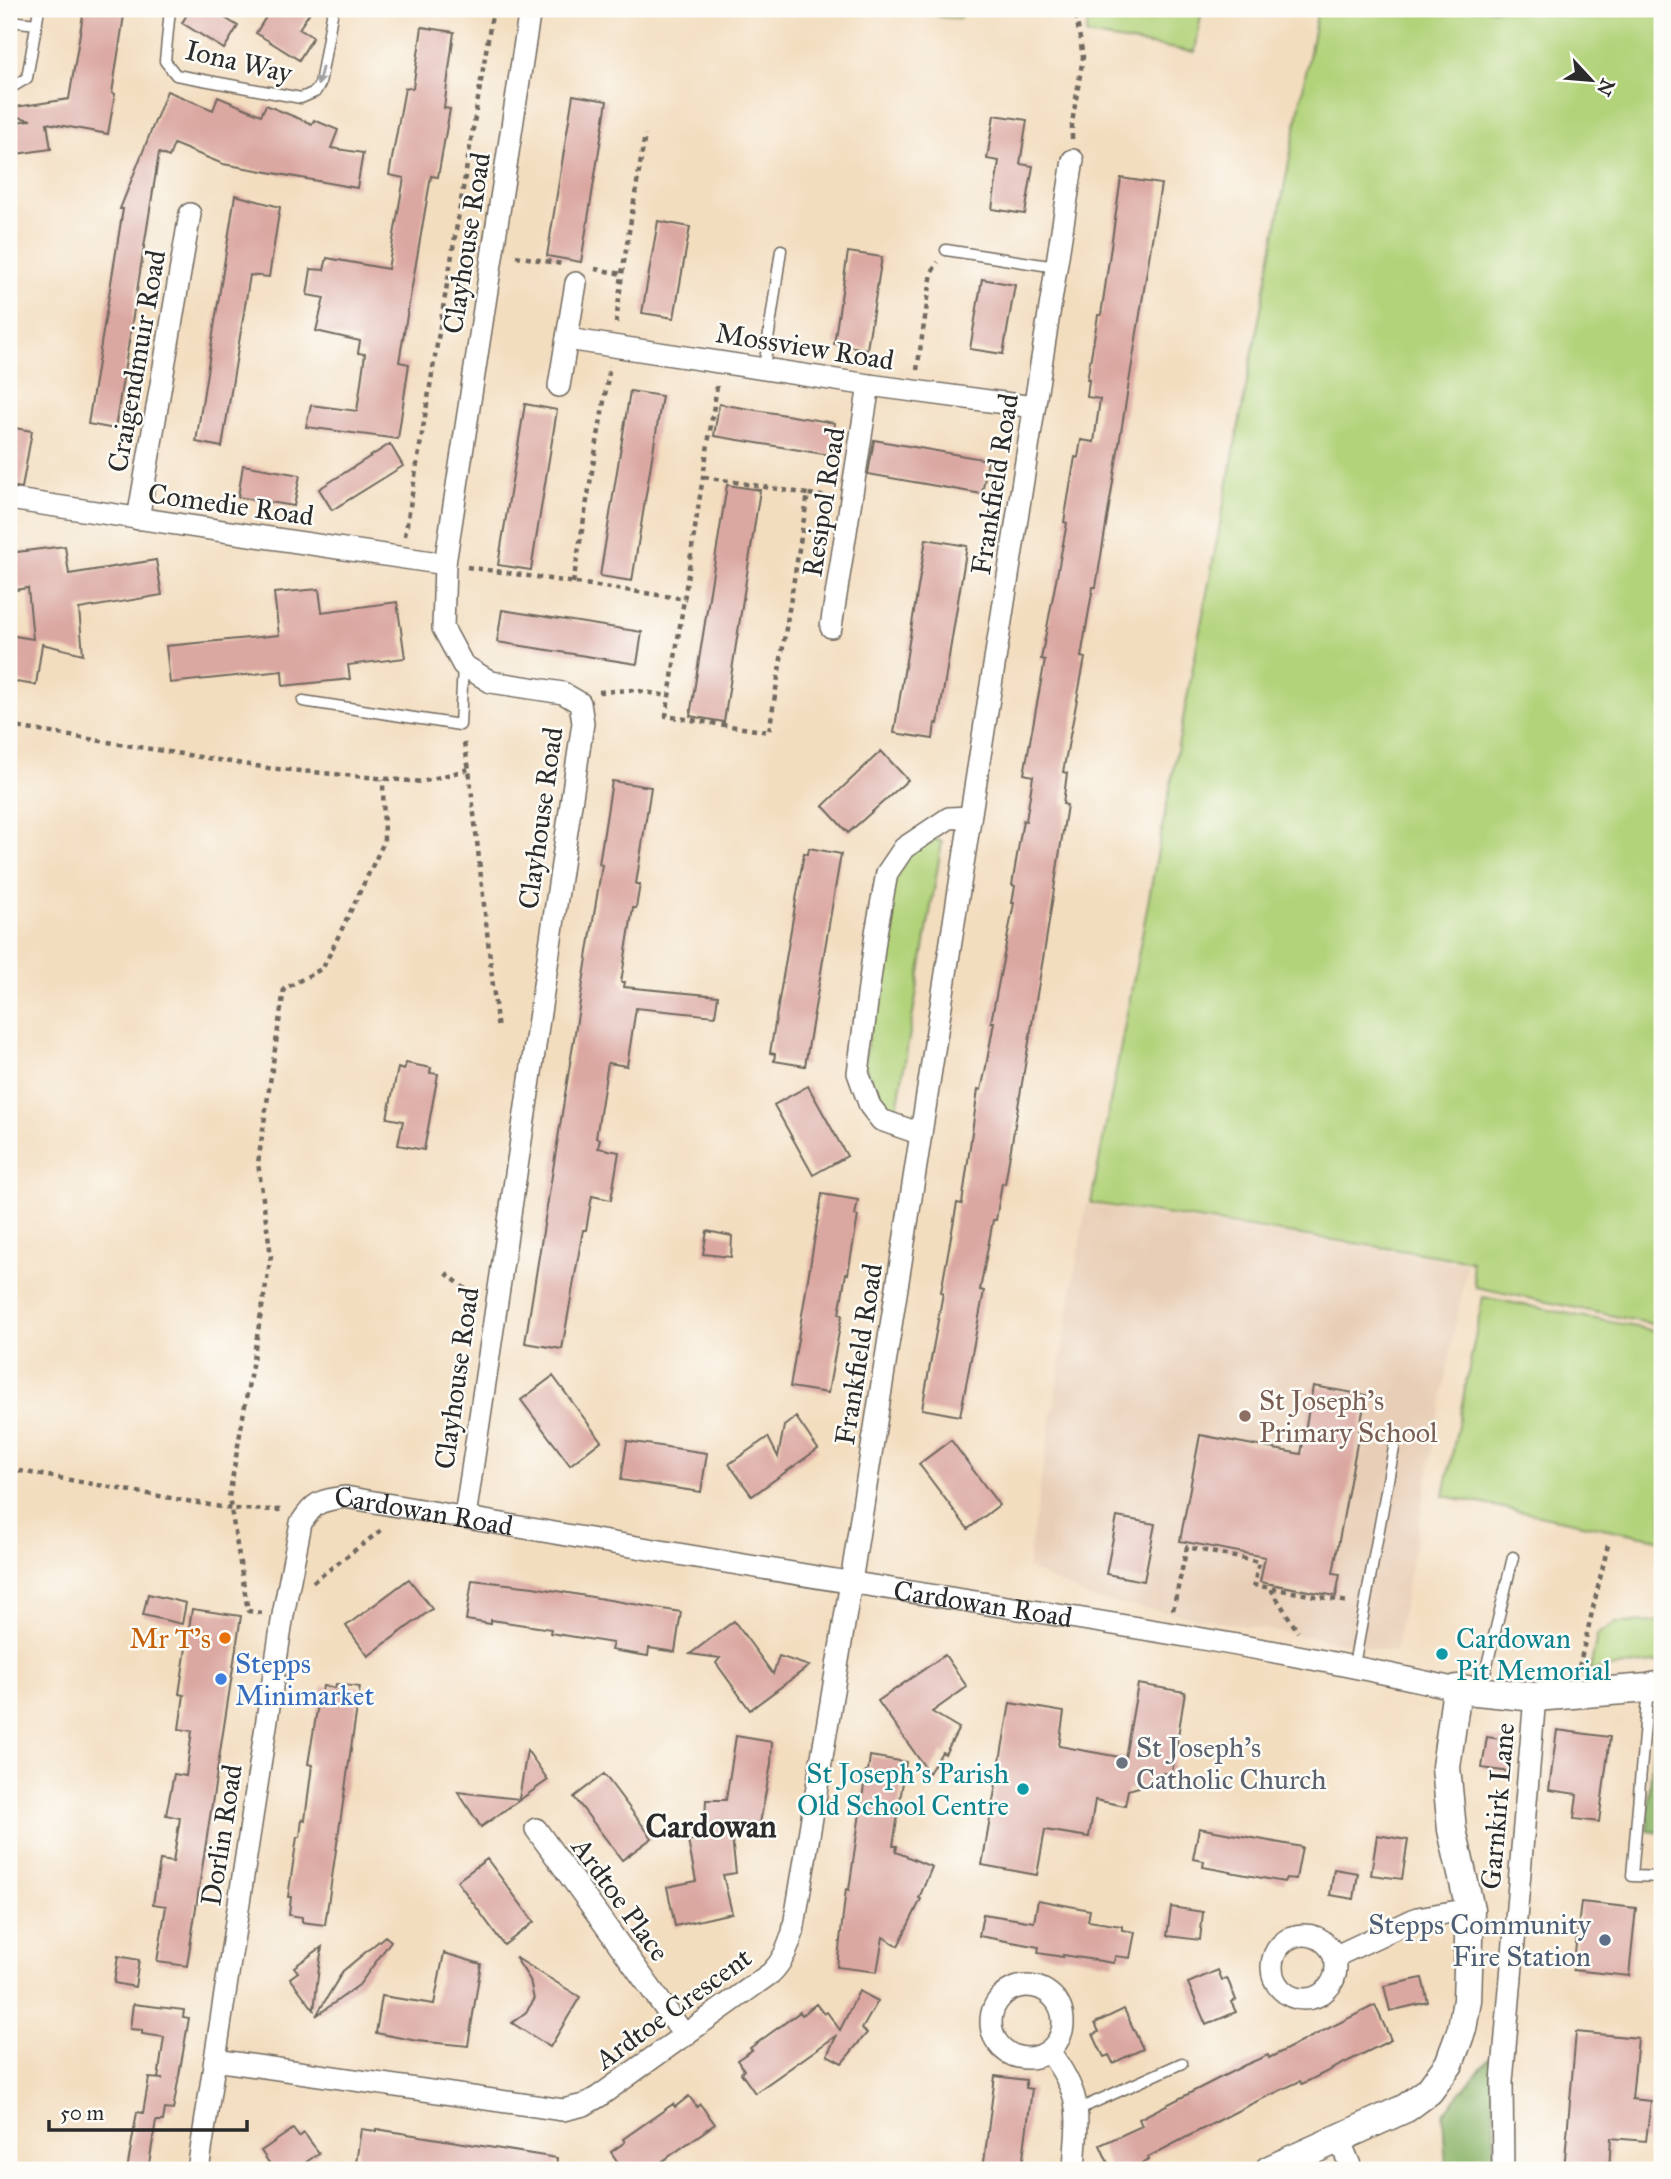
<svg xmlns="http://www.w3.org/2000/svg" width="1671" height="2179" font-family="'IM FELL Great Primer',serif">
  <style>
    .built { fill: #e8ceb6 }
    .green { fill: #b2d37a; stroke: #6e7f52; stroke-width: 2 }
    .forest { fill: #8db56a; stroke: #5c704a; stroke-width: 2 }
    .building { fill: #dba7a1 }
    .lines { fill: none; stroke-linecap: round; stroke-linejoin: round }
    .service-casing { stroke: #71695f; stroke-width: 13 }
    .minor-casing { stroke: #71695f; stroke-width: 24 }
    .tertiary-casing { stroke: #71695f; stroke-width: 31 }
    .path { stroke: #71695f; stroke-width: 4.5; stroke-dasharray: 5 5; stroke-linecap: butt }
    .service { stroke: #fff; stroke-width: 10 }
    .minor { stroke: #fff; stroke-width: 21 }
    .tertiary { stroke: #fff; stroke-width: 28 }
    .oneway { fill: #a0a0a0 }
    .education-dot { fill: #8d6e63; stroke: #fdfcf7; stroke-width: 2.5 }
    .food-dot { fill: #e8710a; stroke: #fdfcf7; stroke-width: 2.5 }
    .culture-dot { fill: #0f9aa8; stroke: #fdfcf7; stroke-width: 2.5 }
    .shop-dot { fill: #3f7fe0; stroke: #fdfcf7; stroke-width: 2.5 }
    .worship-dot { fill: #6b7280; stroke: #fdfcf7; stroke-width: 2.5 }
    .service-dot { fill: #5c6f8a; stroke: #fdfcf7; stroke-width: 2.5 }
    .labels { text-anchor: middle; stroke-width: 5; stroke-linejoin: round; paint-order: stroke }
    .street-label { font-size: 28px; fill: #2b2b2b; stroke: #fdfcf7 }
    .education-label { font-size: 28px; fill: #785e54; stroke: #fdfcf7; text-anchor: start }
    .food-label { font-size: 28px; fill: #c56008; stroke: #fdfcf7; text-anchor: end }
    .culture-label { font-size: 28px; fill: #0d838f; stroke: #fdfcf7; text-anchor: start }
    .shop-label { font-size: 28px; fill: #366cbe; stroke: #fdfcf7; text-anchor: start }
    .worship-label { font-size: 28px; fill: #5b616d; stroke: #fdfcf7; text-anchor: start }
    .service-label { font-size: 28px; fill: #4e5e75; stroke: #fdfcf7; text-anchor: end }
    .quarter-label { font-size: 32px; font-weight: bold; fill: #2b2b2b; stroke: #fdfcf7 }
  </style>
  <rect width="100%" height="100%" fill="#fdfcf7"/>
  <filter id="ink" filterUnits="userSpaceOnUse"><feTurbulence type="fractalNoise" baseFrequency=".0143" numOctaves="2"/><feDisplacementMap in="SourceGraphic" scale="14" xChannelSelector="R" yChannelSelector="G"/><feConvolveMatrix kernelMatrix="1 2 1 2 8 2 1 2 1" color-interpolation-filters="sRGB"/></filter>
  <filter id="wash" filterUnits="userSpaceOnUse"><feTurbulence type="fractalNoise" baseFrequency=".00686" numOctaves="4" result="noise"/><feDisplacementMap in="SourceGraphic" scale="28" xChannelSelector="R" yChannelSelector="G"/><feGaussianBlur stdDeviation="1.57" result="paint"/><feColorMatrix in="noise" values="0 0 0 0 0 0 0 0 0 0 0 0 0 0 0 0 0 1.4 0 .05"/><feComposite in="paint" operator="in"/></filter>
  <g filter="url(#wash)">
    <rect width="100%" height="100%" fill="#f3ddbf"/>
    <!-- built -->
    <path class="built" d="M 1086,1205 L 1467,1264 L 1395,1652 L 1092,1599 L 1027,1568 Z"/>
    <!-- green -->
    <path class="green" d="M 928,9 L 961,9 L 960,18 L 939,17 Z
      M 1090,9 L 1202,9 L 1195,52 L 1086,35 Z
      M 1318,9 L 1662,9 L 1662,1326 L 1475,1287 L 1471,1261 L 1091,1203 Z
      M 931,838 L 942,842 L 897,1109 L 888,1109 L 879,1101 L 864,1064 L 895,872 L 904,858 Z
      M 1483,1297 L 1662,1332 L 1662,1540 L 1444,1496 Z
      M 1662,1620 L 1662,1662 L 1590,1670 L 1597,1635 L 1615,1623 L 1655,1622 Z"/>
    <!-- forest -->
    <path class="forest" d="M 1662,1706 L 1662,1833 L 1647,1831 L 1655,1707 Z
      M 1492,2055 L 1495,2170 L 1446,2170 L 1443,2114 Z"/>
    <g id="blocks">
      <!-- building -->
      <path class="building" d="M 84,9 L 125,9 L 112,93 L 115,94 L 108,134 L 47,123 L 51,149 L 9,155 L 9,123 L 31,120 L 9,115 L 9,108 L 69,99 Z
        M 190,9 L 210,9 L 238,26 L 224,49 L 182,23 Z
        M 271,9 L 312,9 L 299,29 L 313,37 L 299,60 L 256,33 Z
        M 422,27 L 454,32 L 444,108 L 450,109 L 438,177 L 431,176 L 399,362 L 409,364 L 398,439 L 306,427 L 311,405 L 357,411 L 365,354 L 358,353 L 360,341 L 316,331 L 324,298 L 307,295 L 311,269 L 324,270 L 327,258 L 388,269 L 404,178 L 389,175 L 405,88 L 413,88 Z
        M 167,91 L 213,110 L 218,97 L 261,115 L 266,105 L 312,124 L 314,120 L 338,130 L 331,148 L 363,153 L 357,188 L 223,164 L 174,144 L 169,157 L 159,153 L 115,429 L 88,424 L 123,209 L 120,209 Z
        M 573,95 L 607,101 L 581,262 L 547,256 Z
        M 994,115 L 1027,120 L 1020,164 L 1033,166 L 1025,214 L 992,209 L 999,161 L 987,159 Z
        M 1121,178 L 1161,184 L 1096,587 L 1093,587 L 1081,657 L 1085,658 L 1063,772 L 1067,773 L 1063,804 L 1067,805 L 1046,941 L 1005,1184 L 1002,1183 L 996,1220 L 993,1220 L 980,1290 L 984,1291 L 960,1416 L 922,1409 L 943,1293 L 941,1292 L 957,1203 L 962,1204 L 978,1089 L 981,1090 L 985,1072 L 994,1022 L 991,1022 L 1014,903 L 1012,903 L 1015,886 L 1012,885 L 1023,820 L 1026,821 L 1033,776 L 1024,774 L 1045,660 L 1041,659 L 1067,523 L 1064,522 L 1075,457 L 1078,458 L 1081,440 L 1094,442 L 1100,399 L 1087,397 L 1089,380 L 1087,380 L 1098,315 L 1101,315 Z
        M 235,195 L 280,207 L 269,277 L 250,275 L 222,447 L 196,442 Z
        M 658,221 L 690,227 L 674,318 L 642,313 Z
        M 848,252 L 882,257 L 867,349 L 834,344 Z
        M 982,279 L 1015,285 L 1003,354 L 970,349 Z
        M 630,391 L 662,396 L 632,581 L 600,576 Z
        M 525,404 L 557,410 L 531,570 L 498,565 Z
        M 719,404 L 835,423 L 830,455 L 714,436 Z
        M 9,427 L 32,431 L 22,488 L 9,486 Z
        M 874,440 L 988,460 L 982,494 L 868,474 Z
        M 390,444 L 403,466 L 332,510 L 319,489 Z
        M 243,465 L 300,475 L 294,506 L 238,497 Z
        M 727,485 L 760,490 L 724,722 L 690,716 Z
        M 926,539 L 967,546 L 938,724 L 935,723 L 933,739 L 894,733 Z
        M 65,546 L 69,574 L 156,560 L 162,595 L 79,609 L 83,654 L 42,644 L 36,685 L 9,681 L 9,635 L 33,639 L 28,588 L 9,591 L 9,553 Z
        M 319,589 L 322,612 L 397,602 L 405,658 L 348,665 L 350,679 L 283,686 L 282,671 L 170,683 L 166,646 L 279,635 L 274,593 Z
        M 502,610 L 642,632 L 637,664 L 497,642 Z
        M 881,751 L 908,780 L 848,833 L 823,806 Z
        M 612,781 L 651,787 L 636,884 L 640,884 L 636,908 L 633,908 L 621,982 L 625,982 L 624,987 L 718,996 L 715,1016 L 636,1008 L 627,1066 L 608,1063 L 596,1138 L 600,1139 L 598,1148 L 619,1152 L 611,1200 L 592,1196 L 586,1230 L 583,1230 L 562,1349 L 525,1343 L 602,865 L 599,864 Z
        M 809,848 L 841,854 L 805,1066 L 774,1061 L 775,1054 L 770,1053 L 804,853 L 808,854 Z
        M 406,1063 L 431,1068 L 430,1073 L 438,1074 L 424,1150 L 398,1145 L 403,1121 L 387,1118 L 398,1068 L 404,1070 Z
        M 808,1086 L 847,1156 L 813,1175 L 774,1105 Z
        M 822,1194 L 858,1200 L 855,1215 L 858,1216 L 848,1274 L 846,1273 L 839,1314 L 842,1315 L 828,1393 L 790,1387 Z
        M 707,1231 L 732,1236 L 731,1257 L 703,1254 Z
        M 553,1376 L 601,1441 L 570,1465 L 521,1400 Z
        M 1313,1386 L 1366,1395 L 1333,1573 L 1340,1574 L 1336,1596 L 1260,1582 L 1265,1557 L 1180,1541 L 1200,1435 L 1301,1454 Z
        M 796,1417 L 818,1449 L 752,1496 L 729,1464 L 768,1437 L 778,1457 L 784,1426 Z
        M 951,1440 L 999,1505 L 968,1529 L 919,1464 Z
        M 627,1441 L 707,1453 L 701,1492 L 621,1480 Z
        M 1117,1517 L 1155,1524 L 1144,1581 L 1106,1574 Z
        M 409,1579 L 432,1609 L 368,1656 L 346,1626 Z
        M 472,1580 L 533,1587 L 681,1612 L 675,1652 L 649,1648 L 648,1656 L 611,1650 L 613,1643 L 550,1633 L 551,1629 L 491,1620 L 491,1624 L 466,1620 Z
        M 148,1594 L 186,1603 L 182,1624 L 143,1615 Z
        M 192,1609 L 241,1616 L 187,1966 L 157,1962 L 166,1906 L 153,1904 L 160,1860 L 173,1862 L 180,1818 L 166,1815 L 174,1774 L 186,1776 L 192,1731 L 179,1729 L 184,1695 L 179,1694 Z
        M 734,1621 L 773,1674 L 779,1656 L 809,1666 L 750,1710 L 716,1663 L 720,1658 L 690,1654 Z
        M 945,1655 L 967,1687 L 932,1712 L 959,1728 L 945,1754 L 942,1752 L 929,1773 L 878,1701 Z
        M 336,1684 L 360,1687 L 325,1925 L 302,1922 L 302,1917 L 289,1915 L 291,1897 L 288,1897 L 297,1837 L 300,1837 L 302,1819 L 305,1820 L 312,1765 L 308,1764 L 318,1704 L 320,1704 L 323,1686 L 335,1688 Z
        M 1138,1684 L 1185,1692 L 1172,1774 L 1163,1773 L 1157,1782 L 1128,1790 L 1125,1806 L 1095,1800 L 1089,1837 L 1045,1830 L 1037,1875 L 982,1865 L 1010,1703 L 1064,1712 L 1059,1746 L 1125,1758 Z
        M 1557,1730 L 1610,1737 L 1599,1822 L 1574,1819 L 1577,1794 L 1549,1790 Z
        M 736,1736 L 772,1742 L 771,1764 L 758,1834 L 731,1830 L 736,1873 L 723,1875 L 732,1913 L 675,1926 L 667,1887 L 696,1881 L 688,1841 L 704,1838 L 706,1800 L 726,1800 Z
        M 1487,1737 L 1514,1741 L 1510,1772 L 1482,1768 Z
        M 527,1750 L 548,1780 L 481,1827 L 458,1792 L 519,1799 Z
        M 870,1756 L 906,1762 L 893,1846 L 897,1846 L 896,1852 L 932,1867 L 919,1898 L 921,1899 L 898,1946 L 883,1937 L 877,1972 L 837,1967 L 846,1889 L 849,1890 L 866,1771 L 868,1771 Z
        M 604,1774 L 652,1838 L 622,1860 L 574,1797 Z
        M 1199,1828 L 1302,1847 L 1296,1879 L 1286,1878 L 1284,1882 L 1203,1867 L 1204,1861 L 1193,1859 Z
        M 1377,1835 L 1408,1840 L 1402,1879 L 1371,1875 Z
        M 487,1859 L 534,1922 L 504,1945 L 457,1881 Z
        M 1334,1869 L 1358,1873 L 1354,1899 L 1330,1895 Z
        M 1038,1900 L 1090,1910 L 1088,1921 L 1122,1926 L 1122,1930 L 1135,1932 L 1130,1958 L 1115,1956 L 1114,1963 L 1063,1955 L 1063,1957 L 1038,1953 L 1039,1947 L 979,1936 L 983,1914 L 1034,1922 Z
        M 1581,1902 L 1636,1908 L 1629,1976 L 1573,1970 Z
        M 1171,1907 L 1203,1912 L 1200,1940 L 1167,1936 Z
        M 385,1936 L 391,1941 L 359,1985 L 316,2016 L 343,1971 Z
        M 322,1947 L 319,1967 L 314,2010 L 290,1978 L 298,1972 L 294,1967 Z
        M 444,1953 L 481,1964 L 468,2046 L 417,2041 L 376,2033 L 382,1996 L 434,2004 Z
        M 118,1956 L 139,1960 L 135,1987 L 114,1983 Z
        M 515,1957 L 580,1997 L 550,2047 L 512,2023 L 526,2012 L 534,2000 L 530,1980 Z
        M 1218,1970 L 1222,1980 L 1227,1978 L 1232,1990 L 1236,2000 L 1231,2002 L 1236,2012 L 1206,2025 L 1188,1983 Z
        M 1422,1978 L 1428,2002 L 1390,2011 L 1384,1986 Z
        M 859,1991 L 878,2001 L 862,2029 L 867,2033 L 842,2063 L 827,2055 L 837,2035 L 755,2093 L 741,2073 L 744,2070 L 737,2060 L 752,2050 L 750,2048 L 800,2012 L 802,2015 L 816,2004 L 824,2014 L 827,2012 L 840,2030 Z
        M 133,2004 L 184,2010 L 183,2017 L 189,2018 L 173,2110 L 165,2109 L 163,2121 L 156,2121 L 148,2170 L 127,2170 L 137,2112 L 143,2113 L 149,2078 L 163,2079 L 158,2079 L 164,2037 L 142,2034 L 142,2030 L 130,2029 Z
        M 1375,2005 L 1391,2040 L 1302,2084 L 1300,2081 L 1243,2108 L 1148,2157 L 1149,2160 L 1128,2170 L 1111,2170 L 1100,2145 L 1142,2126 L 1139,2119 L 1245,2065 L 1268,2055 L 1269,2058 Z
        M 1124,2009 L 1143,2049 L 1113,2063 L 1109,2055 L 1104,2057 L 1098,2045 L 1093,2034 L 1099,2032 L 1095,2023 Z
        M 1576,2032 L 1638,2038 L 1632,2099 L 1651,2101 L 1646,2141 L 1611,2138 L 1609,2170 L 1564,2170 Z
        M 995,2076 L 1026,2080 L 1026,2088 L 1032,2089 L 1022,2166 L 1016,2166 L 1016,2170 L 983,2170 Z
        M 689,2096 L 697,2107 L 700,2104 L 715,2124 L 650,2170 L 623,2170 L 611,2152 L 625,2142 L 623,2139 L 673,2104 L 675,2107 Z
        M 293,2129 L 299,2137 L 304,2133 L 319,2153 L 295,2170 L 274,2170 L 261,2151 Z
        M 361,2129 L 376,2131 L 376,2129 L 557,2158 L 556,2170 L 355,2170 Z"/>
    </g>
  </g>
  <g filter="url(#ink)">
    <use href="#blocks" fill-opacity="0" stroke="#71695f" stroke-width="2"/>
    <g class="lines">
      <!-- service casing -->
      <g class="service-casing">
        <path id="service" d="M 170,9 L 165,61 L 176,75 L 301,98 L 315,92 L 320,84 L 333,9
          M 9,21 L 37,24
          M 9,89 L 27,78 L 39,9
          M 946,250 L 1056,267
          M 764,368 L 781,250
          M 303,701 L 460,725 L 463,665
          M 1354,1665 L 1396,1437
          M 1648,1688 L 1632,1876 L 1662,1877
          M 1481,1690 L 1513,1557
          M 1077,2110 L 1182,2063"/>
      </g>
      <!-- minor casing -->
      <g class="minor-casing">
        <g id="minor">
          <path d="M 567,339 L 869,385 L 1034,407"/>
          <path d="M 559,386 L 576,283"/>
          <path d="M 9,499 L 445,564"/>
          <path d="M 138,519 L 190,214"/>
          <path d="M 831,627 L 869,385"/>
          <path d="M 921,1134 L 881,1120 L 870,1106 L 858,1073 L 876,933 L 887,873 L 904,848 L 949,818 L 970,817"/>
          <path d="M 465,1517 L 583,723 L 580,703 L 563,693 L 491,682 L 463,665 L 443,628 L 445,564 L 530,9"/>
          <path d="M 536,1829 L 685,2036"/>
          <circle cx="1304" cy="1967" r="32"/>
          <path d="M 1334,1957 L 1417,1918 L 1470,1909"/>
          <circle cx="1027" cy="2022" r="36"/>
          <path d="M 1049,2051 C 1085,2100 1077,2113 1074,2170"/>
          <path d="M 215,2060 L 563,2110 L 584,2105 L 598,2097 L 771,1973 C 783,1961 788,1948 793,1932 L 851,1582 L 1073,160"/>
          <path d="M 1339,2139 L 1352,2170"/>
          <path id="s1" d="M 198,2170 L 283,1615 L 301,1523 C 315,1501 320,1501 345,1497 C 515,1526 684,1556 854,1583 C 1056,1615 1258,1644 1457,1689"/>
          <path d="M 1503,2170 L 1502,2082 L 1535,1697"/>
        </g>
      </g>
      <!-- tertiary casing -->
      <g class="tertiary-casing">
        <path id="tertiary" d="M 1269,2170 L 1406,2108 L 1429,2091 L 1449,2064 L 1462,2029 L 1467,2000 L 1470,1909 L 1452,1830 L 1446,1767 L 1457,1689 L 1535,1697 L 1648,1688 L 1662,1685"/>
      </g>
      <!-- path -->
      <path class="path" d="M 1072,139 L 1072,123 L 1083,57 L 1075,9
        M 516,256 L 562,264
        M 595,269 L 622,274
        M 616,323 L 622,274 L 645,135
        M 917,370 L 932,272 L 938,262
        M 717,386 L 666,716 L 769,732 L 808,494 L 828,497
        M 704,477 L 808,494
        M 405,536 L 493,9
        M 467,567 L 686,599
        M 573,583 L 610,366
        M 599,692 L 633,690 L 668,696
        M 9,726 L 268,768 L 422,782 L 469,769
        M 464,743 L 469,769 L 498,1031
        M 446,1273 L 474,1296
        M 9,1469 L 232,1509 L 284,1510
        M 313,1582 L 384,1528
        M 1271,1589 L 1298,1632
        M 1173,1610 L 1187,1547 L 1259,1562 L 1254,1585 L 1348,1602
        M 262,1613 L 248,1611 L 229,1497 L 271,1256 L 258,1163 L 284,989 L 323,968 L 384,842 L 383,779
        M 1579,1667 L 1608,1545"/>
      <!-- service -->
      <use href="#service" class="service"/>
      <!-- minor -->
      <use href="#minor" class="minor"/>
      <!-- tertiary -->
      <use href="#tertiary" class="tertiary"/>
    </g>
    <!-- one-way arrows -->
    <defs><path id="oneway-solid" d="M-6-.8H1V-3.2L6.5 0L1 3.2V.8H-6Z" transform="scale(1.75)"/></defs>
    <use class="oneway" href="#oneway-solid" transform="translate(320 76) rotate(104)"/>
  </g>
  <!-- markers -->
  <circle class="education-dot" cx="1245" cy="1416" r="7"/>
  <circle class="food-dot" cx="225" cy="1638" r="7"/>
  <g class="culture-dot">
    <circle cx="1442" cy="1654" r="7"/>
    <circle cx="1023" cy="1789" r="7"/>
  </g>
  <circle class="shop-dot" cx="221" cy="1679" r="7"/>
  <circle class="worship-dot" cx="1122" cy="1763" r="7"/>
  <circle class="service-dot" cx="1605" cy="1940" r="7"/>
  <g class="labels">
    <!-- street labels -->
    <g class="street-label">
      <text transform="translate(239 61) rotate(13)" y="10">Iona Way</text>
      <text transform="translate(466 243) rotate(-81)" y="10">Clayhouse Road</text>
      <text transform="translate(805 346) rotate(9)" y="10">Mossview Road</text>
      <text transform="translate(136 361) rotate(-80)" y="10">Craigendmuir Road</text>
      <text transform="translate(994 484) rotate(-81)" y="10">Frankfield Road</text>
      <text transform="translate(823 502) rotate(-81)" y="10">Resipol Road</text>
      <text transform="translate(231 504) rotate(8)" y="10">Comedie Road</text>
      <text transform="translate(540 818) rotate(-82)" y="10">Clayhouse Road</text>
      <text transform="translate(858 1354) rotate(-81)" y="10">Frankfield Road</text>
      <text transform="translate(456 1378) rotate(-82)" y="10">Clayhouse Road</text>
      <text dy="10" stroke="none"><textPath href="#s1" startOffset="789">Cardowan Road</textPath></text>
      <text dy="10" stroke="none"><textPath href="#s1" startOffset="1356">Cardowan Road</textPath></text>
      <text transform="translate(1497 1806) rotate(-85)" y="10">Garnkirk Lane</text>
      <text transform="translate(221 1835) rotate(-81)" y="10">Dorlin Road</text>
      <text transform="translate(621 1899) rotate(54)" y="10">Ardtoe Place</text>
      <text transform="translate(673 2008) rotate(-36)" y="10">Ardtoe Crescent</text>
    </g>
    <!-- education labels -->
    <g class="education-label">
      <text x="1259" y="1410">St Joseph's<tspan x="1259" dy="32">Primary School</tspan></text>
    </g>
    <!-- food labels -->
    <g class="food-label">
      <text x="211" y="1648">Mr T's</text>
    </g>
    <!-- culture labels -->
    <g class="culture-label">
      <text x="1456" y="1648">Cardowan<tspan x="1456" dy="32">Pit Memorial</tspan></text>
      <text x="1009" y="1783" text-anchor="end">St Joseph's Parish<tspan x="1009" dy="32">Old School Centre</tspan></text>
    </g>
    <!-- shop labels -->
    <g class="shop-label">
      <text x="235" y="1673">Stepps<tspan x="235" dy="32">Minimarket</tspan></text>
    </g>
    <!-- worship labels -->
    <g class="worship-label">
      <text x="1136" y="1757">St Joseph's<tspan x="1136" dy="32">Catholic Church</tspan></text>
    </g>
    <!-- service labels -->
    <g class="service-label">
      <text x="1591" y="1934">Stepps Community<tspan x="1591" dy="32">Fire Station</tspan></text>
    </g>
    <!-- quarter labels -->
    <g class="quarter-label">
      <text x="711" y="1837">Cardowan</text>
    </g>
  </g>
  <!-- margin -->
  <rect width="1671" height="2179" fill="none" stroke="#fdfcf7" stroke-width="35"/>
  <!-- north arrow -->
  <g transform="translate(1591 80) rotate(116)" stroke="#fdfcf7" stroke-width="5" paint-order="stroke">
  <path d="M0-5L12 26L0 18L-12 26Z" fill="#2b2b2b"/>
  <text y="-10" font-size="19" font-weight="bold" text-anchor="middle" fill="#2b2b2b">N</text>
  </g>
  <!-- scale -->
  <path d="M49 2120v10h198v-10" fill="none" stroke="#2b2b2b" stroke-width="3.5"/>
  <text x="60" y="2120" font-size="21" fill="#2b2b2b" stroke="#fdfcf7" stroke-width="5" paint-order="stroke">50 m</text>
</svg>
